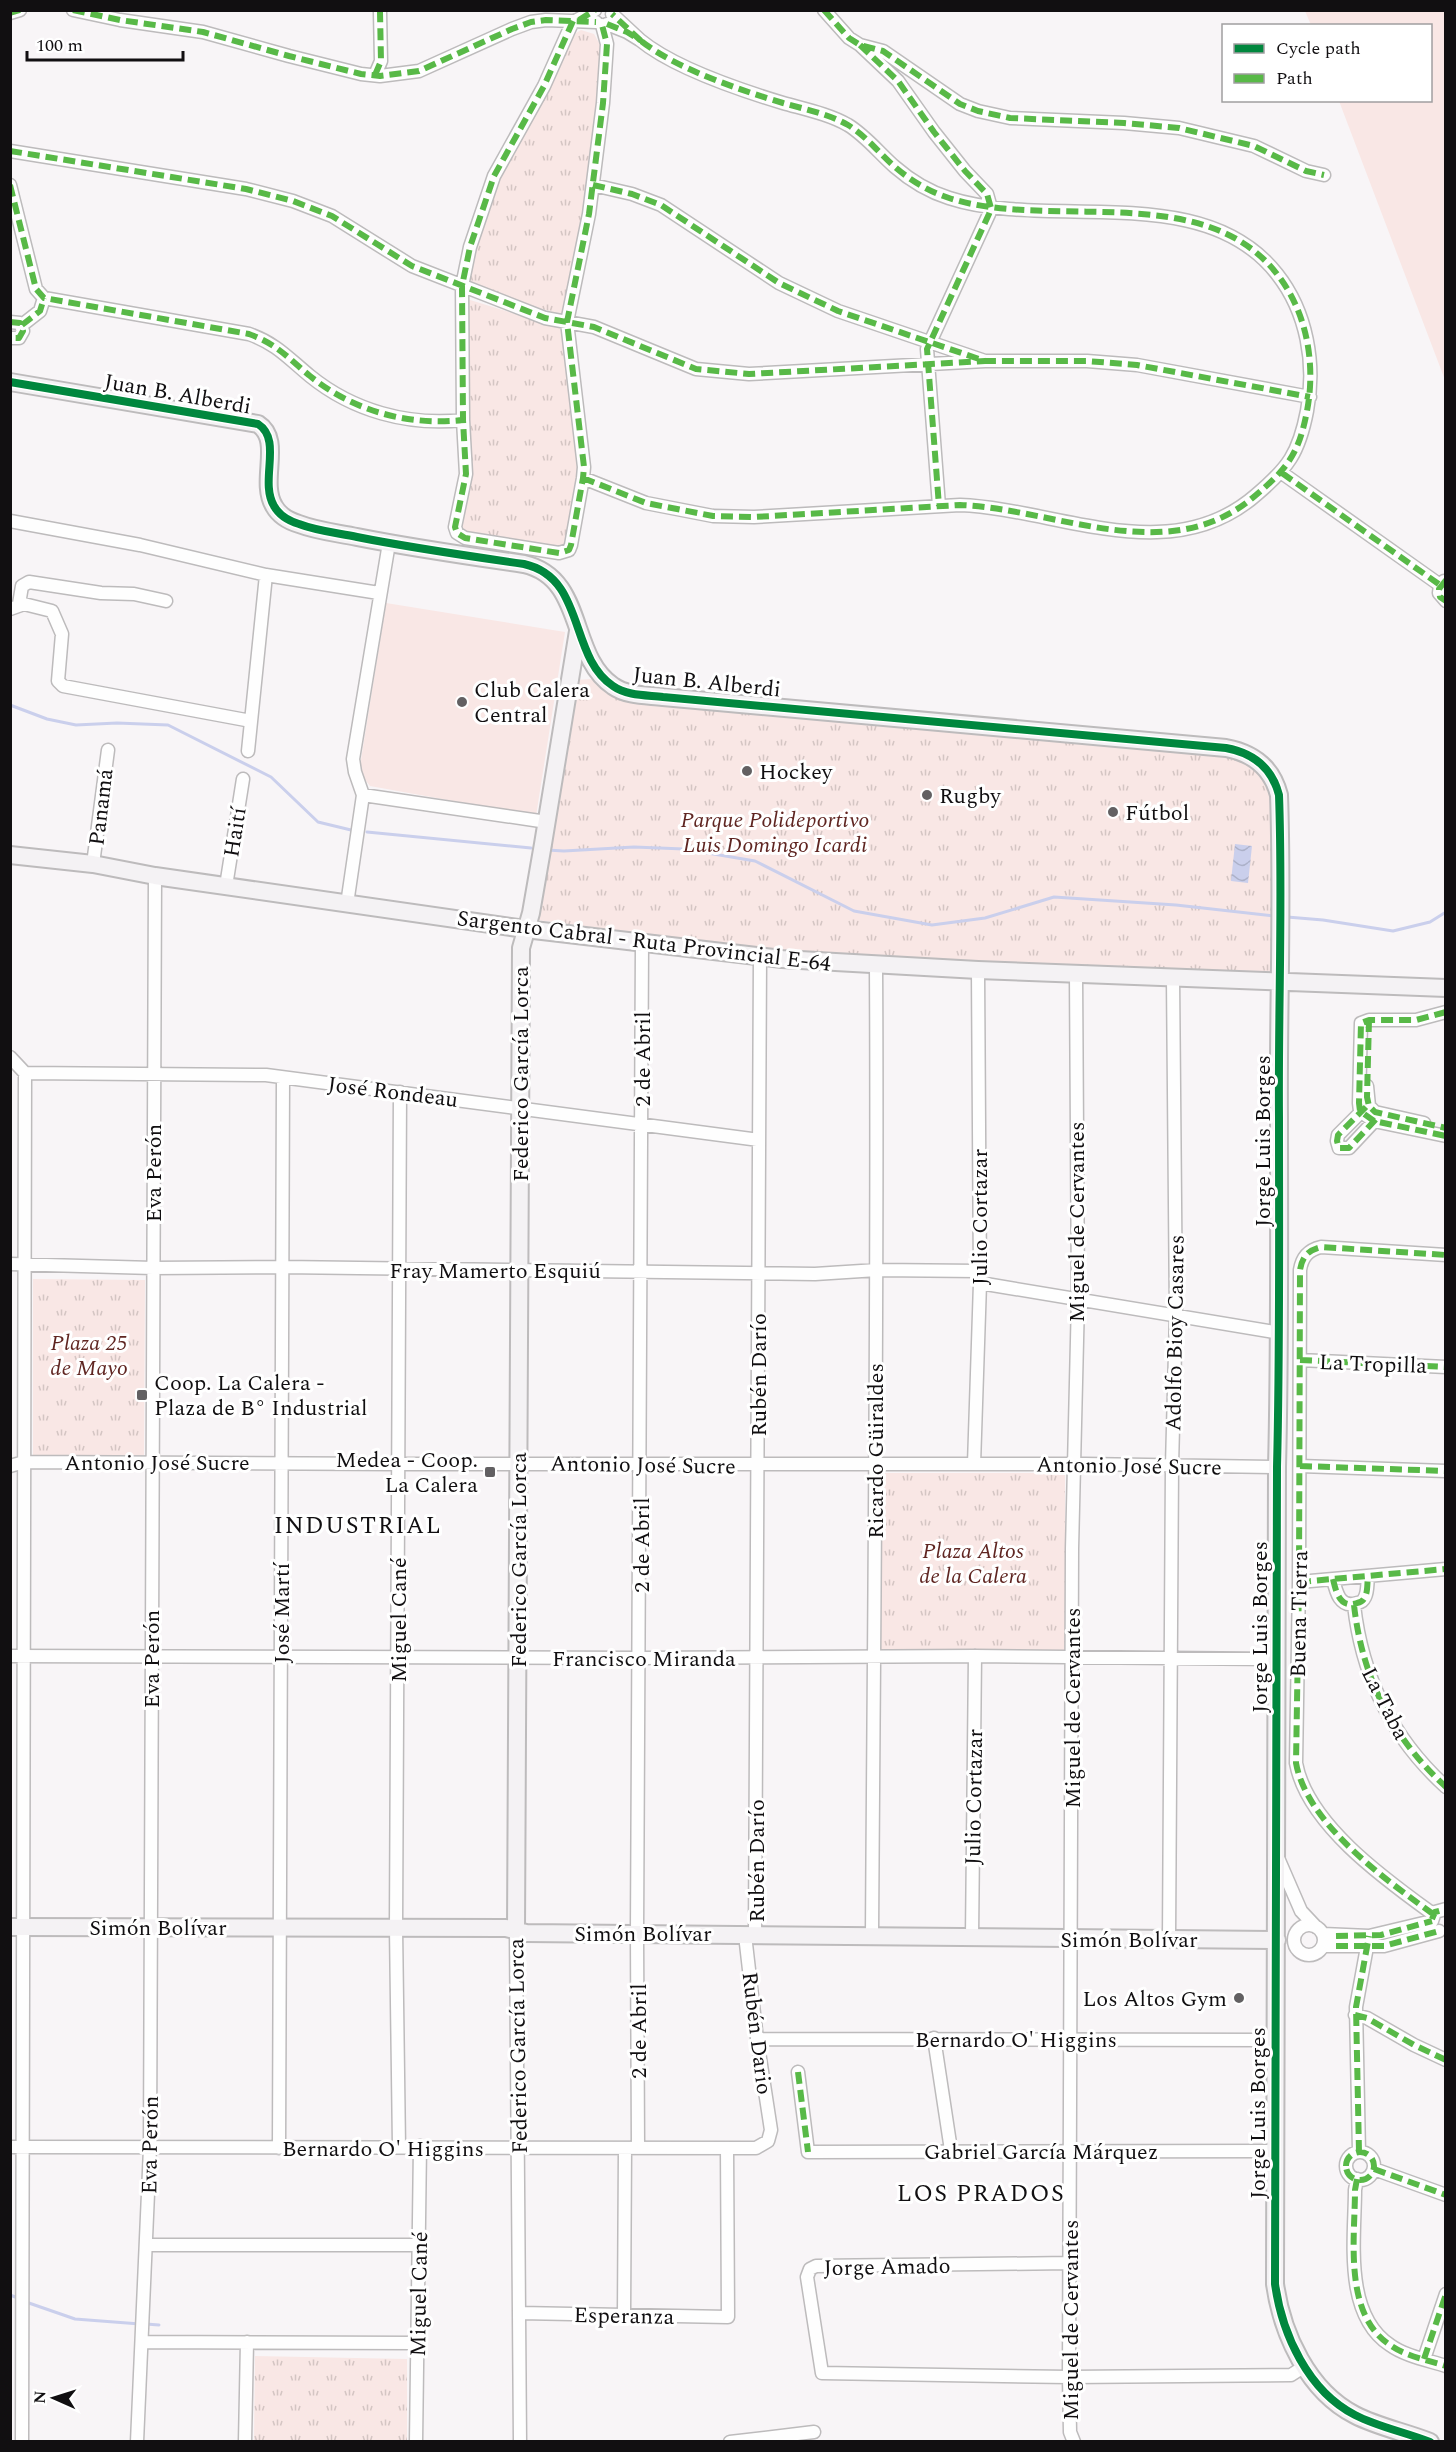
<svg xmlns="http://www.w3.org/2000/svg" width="1456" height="2452" font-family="Spectral,serif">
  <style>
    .grass { fill: #f9e7e5 }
    .park { fill: url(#park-tufts) }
    .water { fill: url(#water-waves) }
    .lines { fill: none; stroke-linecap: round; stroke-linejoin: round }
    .stream { stroke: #cacfec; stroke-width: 3 }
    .street-casing { stroke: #bdbbbc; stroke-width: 15 }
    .secondary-casing { stroke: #bdbbbc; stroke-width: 20 }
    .street { stroke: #fefefe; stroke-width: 12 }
    .secondary { stroke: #f4f2f4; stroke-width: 16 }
    .quiet { stroke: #58b947; stroke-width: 6; stroke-dasharray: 12 6; stroke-linecap: butt }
    .cycleway-casing { stroke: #fff; stroke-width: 11 }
    .cycleway { stroke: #00873e; stroke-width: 8 }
    .poi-dot { fill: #626062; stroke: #fff; stroke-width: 2 }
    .labels { text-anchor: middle; stroke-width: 6; stroke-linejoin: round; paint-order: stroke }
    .street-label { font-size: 22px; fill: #110f11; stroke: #fff }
    .poi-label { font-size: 22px; fill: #110f11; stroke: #fff; text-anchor: start }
    .park-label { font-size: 22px; font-style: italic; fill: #5f2521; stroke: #fff }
    .neighbourhood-label { font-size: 24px; letter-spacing: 1.5px; fill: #110f11; stroke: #fff }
  </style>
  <defs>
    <pattern id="park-tufts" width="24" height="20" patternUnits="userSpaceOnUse" patternTransform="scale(1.5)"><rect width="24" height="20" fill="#f9e7e5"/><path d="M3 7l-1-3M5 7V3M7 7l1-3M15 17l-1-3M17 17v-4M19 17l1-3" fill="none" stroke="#d4c5c3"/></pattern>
    <pattern id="water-waves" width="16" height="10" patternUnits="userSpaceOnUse" patternTransform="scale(1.5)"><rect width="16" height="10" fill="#cacfec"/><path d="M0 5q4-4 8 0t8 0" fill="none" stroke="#acb1c9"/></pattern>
  </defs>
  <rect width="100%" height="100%" fill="#f8f5f7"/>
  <!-- grass -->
  <path class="grass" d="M 1305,11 L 1445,11 L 1445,380 L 1339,101 L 1430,100 L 1430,26 L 1311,25 Z
    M 386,603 L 565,632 L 536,816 L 370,786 L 359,772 Z"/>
  <!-- park -->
  <path class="park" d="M 581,30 L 594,34 L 602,48 L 589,189 L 564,312 L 561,315 L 471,286 L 469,279 L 477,246 L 498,183 L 510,155 L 576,33 Z
    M 467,299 L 564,329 L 579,473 L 565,546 L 559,548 L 464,532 L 460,527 L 469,479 Z
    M 591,679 L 608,690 L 1226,753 L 1266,772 L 1275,810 L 1272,972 L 1269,974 L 936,961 L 765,950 L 537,920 L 577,680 Z
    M 33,1279 L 145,1280 L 144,1455 L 33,1455 Z
    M 881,1473 L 1065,1473 L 1065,1653 L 881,1653 Z
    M 255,2356 L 407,2359 L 407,2441 L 254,2441 Z"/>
  <!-- water -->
  <path class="water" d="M 1235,844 L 1252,846 L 1248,883 L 1231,881 Z"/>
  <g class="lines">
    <!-- stream -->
    <path class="stream" d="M 10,705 L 47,719 L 76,725 L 117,723 L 168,725 L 271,777 L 318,822 L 351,830
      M 367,832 L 531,848
      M 547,850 L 564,851 L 634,847 L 684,849 L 755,861 L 854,911 L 932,925 L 985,918 L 1054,897 L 1176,905 L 1275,916
      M 1287,917 L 1323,920 L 1393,931 L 1430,922 L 1446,912
      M 10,2295 L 18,2298
      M 26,2302 L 75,2319 L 140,2324
      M 146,2324 L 159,2325"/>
    <!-- street casing -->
    <g class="street-casing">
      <path id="street" d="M 73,10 L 120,20 L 203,32 L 289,56 L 361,74 L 380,76 L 419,71 L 512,29 L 531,22 L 546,20 L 596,22
        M 824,10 L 849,38 L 860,45 L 883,51 L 960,104 L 978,111 L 1010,118 L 1124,123 L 1179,128 L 1254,146 L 1306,171 L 1324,175
        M 10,13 L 20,10
        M 577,20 L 595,10
        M 573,21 L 544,86 L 494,176 L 470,247 L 462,286 L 463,420 L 466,474 L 455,527 L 457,533 L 465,538 L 559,553 L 569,550 L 571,545 L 583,478 L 584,467 L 567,322 L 589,214 L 603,103 L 607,44 L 602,25
        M 607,24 L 627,32 L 640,40 L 612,14
        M 860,45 L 898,81 L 934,132 L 965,171 L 987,194 L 991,208 L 989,214 L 927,349 L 939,506
        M 375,75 L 381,61 L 380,12
        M 10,151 L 246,189 L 293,201 L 332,216 L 412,266 L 545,318 L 594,327 L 696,369 L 749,374 L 985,361
        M 10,185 L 36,289 L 44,298 L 249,334 C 277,344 288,358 310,376 C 353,411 408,426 463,420
        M 593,185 L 632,194 L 661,205 L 779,283 L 838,311 L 985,361 L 1087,361 L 1137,365 L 1310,397
        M 10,322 L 20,323 L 23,331 L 19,338 L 10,338
        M 22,325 L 40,311 L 44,298
        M 1282,473 L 1440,585
        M 583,478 L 646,503 L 713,516 L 754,517 L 960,505 C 1058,509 1170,570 1256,495 C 1288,468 1299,453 1307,411 C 1316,364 1307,312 1277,274 C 1203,179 1050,231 949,198 C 930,192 911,181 895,167 C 879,153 866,136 848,125 C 829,114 804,109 783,103 C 740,90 674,68 640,40
        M 10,521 L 140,545 L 266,575 L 379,593
        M 1444,581 L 1440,585 L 1439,593 L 1446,601
        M 19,604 L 22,586 L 29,582 L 101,593 L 134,594 L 166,601
        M 10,609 L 24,604 L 52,611 L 62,634 L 58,681 L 63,686 L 251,721
        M 248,751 L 266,575
        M 363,795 L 547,822
        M 93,864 L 108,750
        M 226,886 L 243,779
        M 347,904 L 363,795 L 355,772 L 353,759 L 389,543
        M 1446,1012 L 1416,1020 L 1369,1020 L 1361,1023 L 1359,1103 L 1360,1111 L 1374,1121 L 1446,1136
        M 10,1057 L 25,1073 L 22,2442
        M 25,1073 L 266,1075 L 759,1140
        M 1367,1086 L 1369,1106 L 1375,1112 L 1424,1123
        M 1367,1106 L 1338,1135 L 1337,1141 L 1339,1148 L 1349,1148 L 1379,1116
        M 10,1264 L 153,1268 L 283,1267 L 815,1274 L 877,1270 L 979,1271
        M 980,1283 L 1280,1333
        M 1300,1360 L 1446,1367
        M 974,1464 L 980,1283 L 978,970
        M 10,1466 L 24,1462 L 398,1464 L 1085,1464 L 1277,1467
        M 1300,1466 L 1446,1471
        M 1333,1579 C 1336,1592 1340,1609 1357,1603 C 1362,1602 1363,1601 1365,1597 C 1368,1591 1367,1583 1368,1577
        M 1299,1582 L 1446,1569
        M 1354,1605 C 1362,1677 1392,1738 1446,1787
        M 10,1656 L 640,1658 L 975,1656 L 1277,1659
        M 1278,1858 L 1301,1911 L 1316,1927
        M 1433,1914 C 1386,1880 1307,1824 1296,1763 L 1299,1582 L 1300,1270 C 1302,1257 1308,1250 1321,1247 L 1446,1255
        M 1432,1921 L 1435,1912 L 1446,1909
        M1294 1940a15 15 0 1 1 30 0a15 15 0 1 1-30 0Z
        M 516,1930 L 520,2442
        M 1323,1934 L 1369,1936 L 1432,1921
        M 755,1936 L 760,957
        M 872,1937 C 874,1613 878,1289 876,965
        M 972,1937 L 975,1656
        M 1169,1939 L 1172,1465 L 1176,1315 L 1173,978
        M 1323,1946 L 1384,1946 L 1439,1931
        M 1355,2015 L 1367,2018 L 1414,2045 L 1446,2060
        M 934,2038 L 951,2150
        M 757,2039 L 1275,2040
        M 798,2072 L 808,2152 L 1275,2151
        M 10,2147 L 756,2148 L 768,2141 L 771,2130 L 757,2039 L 745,1935
        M 399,2147 L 396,1928 L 400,1092
        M 279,2148 L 283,1078
        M 638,2148 L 637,1934 L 642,943
        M 1359,2152 L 1356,2007 L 1369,1936
        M1346 2166a14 14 0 1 1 28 0a14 14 0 1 1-28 0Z
        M 1374,2169 L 1446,2195
        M 1357,2179 L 1355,2190 C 1355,2238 1343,2314 1390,2345 C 1405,2356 1427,2360 1446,2366
        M 147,2245 L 419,2245
        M 1070,2263 L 816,2266 L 810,2269 L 807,2277 L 822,2373 L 1069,2377 L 1291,2375 L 1305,2366
        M 520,2313 L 728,2317 L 727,2148
        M 624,2315 L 625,2148
        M 142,2342 L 418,2343
        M 1424,2359 L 1446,2294
        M 137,2442 L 150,2148 L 155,876
        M 245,2442 L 247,2342
        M 416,2442 L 420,2146
        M 730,2442 L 814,2432
        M 1074,2442 L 1070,2432 L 1069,2377 L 1072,1549 L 1078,1299 L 1076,973"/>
    </g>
    <!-- secondary casing -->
    <g class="secondary-casing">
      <path id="secondary" d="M 10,382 L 258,424 C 283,440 259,481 274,506 C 279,515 289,521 299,524 C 317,531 338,533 357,537 C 412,548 468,556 524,564 C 586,578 568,656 613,686 C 627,696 647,695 663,697 L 1226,748 C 1253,753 1272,768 1279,795 C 1283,902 1278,1010 1279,1117 C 1279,1234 1280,1350 1277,1467 L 1275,2284 C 1282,2334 1308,2391 1355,2415 C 1378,2427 1405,2432 1430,2442
        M 10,855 L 93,864 L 155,876 L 525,929 L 782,959 L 978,970 L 1446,988
        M 10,1927 L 506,1928 L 526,1933 L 1277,1940
        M 516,1930 L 521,948 L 531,913 L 543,844 L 578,631"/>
    </g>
    <!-- street -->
    <use href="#street" class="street"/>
    <!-- secondary -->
    <use href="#secondary" class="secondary"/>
    <!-- quiet -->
    <path class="quiet" d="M 73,10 L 120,20 L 203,32 L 289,56 L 361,74 L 380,76 L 419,71 L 512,29 L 531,22 L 546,20 L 596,22
      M 824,10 L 849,38 L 860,45 L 883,51 L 960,104 L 978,111 L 1010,118 L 1124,123 L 1179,128 L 1254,146 L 1306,171 L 1324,175
      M 10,13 L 20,10
      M 579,20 L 595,10
      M 573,21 L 544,86 L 494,176 L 470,247 L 462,286 L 463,420 L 466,474 L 455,527 L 457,533 L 465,538 L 559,553 L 569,550 L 571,545 L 583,478 L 584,467 L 567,322 L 589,214 L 603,103 L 607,44 L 602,25
      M 607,24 L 627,32 L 640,40 L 612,14
      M 860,45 L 898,81 L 934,132 L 965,171 L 987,194 L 991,208 L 989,214 L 927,349 L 939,506
      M 375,75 L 381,61 L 380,12
      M 10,151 L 246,189 L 293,201 L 332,216 L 412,266 L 545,318 L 594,327 L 696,369 L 749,374 L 985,361
      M 10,185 L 36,289 L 44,298 L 249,334 C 277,344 288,358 310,376 C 353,411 408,426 463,420
      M 593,185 L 632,194 L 661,205 L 779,283 L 838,311 L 985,361 L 1087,361 L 1137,365 L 1310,397
      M 10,322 L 20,323 L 23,331 L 19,338 L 10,338
      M 22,325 L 40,311 L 44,298
      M 1282,473 L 1440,585
      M 583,478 L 646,503 L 713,516 L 754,517 L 960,505 C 1058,509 1170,570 1256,495 C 1288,468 1299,453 1307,411 C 1316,364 1307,312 1277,274 C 1203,179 1050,231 949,198 C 930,192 911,181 895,167 C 879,153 866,136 848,125 C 829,114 804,109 783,103 C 740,90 674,68 640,40
      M 1446,580 L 1439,589 L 1440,597 L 1446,601
      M 1446,1012 L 1416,1020 L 1369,1020 L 1361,1023 L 1359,1103 L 1360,1111 L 1374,1121 L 1446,1136
      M 1369,1020 L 1367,1097 L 1369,1106 L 1375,1112 L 1446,1128
      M 1366,1107 L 1338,1135 L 1337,1141 L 1339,1148 L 1349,1148 L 1378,1117
      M 1300,1360 L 1446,1367
      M 1300,1466 L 1446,1471
      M 1333,1579 C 1336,1592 1340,1609 1357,1603 C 1362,1602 1363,1601 1365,1597 C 1368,1591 1367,1583 1368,1577
      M 1299,1582 L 1446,1569
      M 1354,1605 C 1362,1677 1392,1738 1446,1787
      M 1433,1914 C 1386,1880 1307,1824 1296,1763 L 1299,1582 L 1300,1270 C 1302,1257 1308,1250 1321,1247 L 1446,1255
      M 1432,1919 L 1435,1912 L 1446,1909
      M 1336,1936 L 1381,1935 L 1432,1921
      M 1336,1946 L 1384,1946 L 1439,1931
      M 1355,2015 L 1367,2018 L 1414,2045 L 1446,2060
      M 798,2072 L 808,2152
      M 1359,2152 L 1356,2007 L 1369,1936
      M1346 2166a14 14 0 1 1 28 0a14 14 0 1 1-28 0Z
      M 1374,2169 L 1446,2195
      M 1357,2179 L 1355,2190 C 1355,2238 1343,2314 1390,2345 C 1405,2356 1427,2360 1446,2366
      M 1424,2359 L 1446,2294"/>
    <!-- cycleway casing -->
    <g class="cycleway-casing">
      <path id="cycleway" d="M 10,382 L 258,424 C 283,440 259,481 274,506 C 279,515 289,521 299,524 C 317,531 338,533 357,537 C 412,548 468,556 524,564 C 586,578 568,656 613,686 C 627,696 647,695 663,697 L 1226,748 C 1253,753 1272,768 1279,795 C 1283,902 1278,1010 1279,1117 C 1279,1234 1280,1350 1277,1467 L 1275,2284 C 1282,2334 1308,2391 1355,2415 C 1378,2427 1405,2432 1430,2442"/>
    </g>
    <!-- cycleway -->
    <use href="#cycleway" class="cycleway"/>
  </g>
  <!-- markers -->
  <g class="poi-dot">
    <circle cx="462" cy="702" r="6"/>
    <circle cx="747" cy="771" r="6"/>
    <circle cx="927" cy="795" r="6"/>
    <circle cx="1113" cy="812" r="6"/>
    <rect x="136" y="1389" width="12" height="12" rx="3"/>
    <rect x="484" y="1466" width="12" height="12" rx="3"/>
    <circle cx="1239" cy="1998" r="6"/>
  </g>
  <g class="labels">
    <!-- street labels -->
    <g class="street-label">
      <text transform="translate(178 393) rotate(10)" y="8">Juan B. Alberdi</text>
      <text transform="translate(707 681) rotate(6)" y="8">Juan B. Alberdi</text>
      <text transform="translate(100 807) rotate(-83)" y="8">Panamá</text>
      <text transform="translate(234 832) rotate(-81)" y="8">Haití</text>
      <text transform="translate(644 940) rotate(7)" y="8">Sargento Cabral - Ruta Provincial E-64</text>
      <text transform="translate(642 1059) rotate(-90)" y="8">2 de Abril</text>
      <text transform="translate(520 1074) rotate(-90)" y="8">Federico García Lorca</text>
      <text transform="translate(393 1091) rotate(7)" y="8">José Rondeau</text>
      <text transform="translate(1262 1141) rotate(-90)" y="8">Jorge Luis Borges</text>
      <text transform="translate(153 1173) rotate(-90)" y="8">Eva Perón</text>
      <text transform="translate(979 1217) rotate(-90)" y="8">Julio Cortazar</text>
      <text transform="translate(1076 1222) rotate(-90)" y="8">Miguel de Cervantes</text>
      <text x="495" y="1278">Fray Mamerto Esquiú</text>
      <text transform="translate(1174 1333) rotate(-89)" y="8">Adolfo Bioy Casares</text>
      <text transform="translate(1373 1363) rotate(2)" y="8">La Tropilla</text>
      <text transform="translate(758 1375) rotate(-90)" y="8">Rubén Darío</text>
      <text transform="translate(875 1451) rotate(-90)" y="8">Ricardo Güiraldes</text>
      <text x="157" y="1470">Antonio José Sucre</text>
      <text transform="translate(643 1464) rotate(1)" y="8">Antonio José Sucre</text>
      <text transform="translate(1129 1465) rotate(1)" y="8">Antonio José Sucre</text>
      <text transform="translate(641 1545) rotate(-90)" y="8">2 de Abril</text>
      <text transform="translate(518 1560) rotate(-90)" y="8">Federico García Lorca</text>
      <text transform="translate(281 1613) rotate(-90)" y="8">José Martí</text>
      <text transform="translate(1298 1614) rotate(-89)" y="8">Buena Tierra</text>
      <text transform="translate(398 1620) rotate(-90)" y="8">Miguel Cané</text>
      <text transform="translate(1259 1627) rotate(-90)" y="8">Jorge Luis Borges</text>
      <text x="644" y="1666">Francisco Miranda</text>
      <text transform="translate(151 1659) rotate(-90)" y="8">Eva Perón</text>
      <text transform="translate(1386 1703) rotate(63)" y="8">La Taba</text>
      <text transform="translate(1072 1708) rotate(-90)" y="8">Miguel de Cervantes</text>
      <text transform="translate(973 1797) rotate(-89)" y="8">Julio Cortazar</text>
      <text transform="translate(756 1861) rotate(-90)" y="8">Rubén Darío</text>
      <text x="158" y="1935">Simón Bolívar</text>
      <text x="643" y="1941">Simón Bolívar</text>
      <text x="1129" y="1947">Simón Bolívar</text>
      <text transform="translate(638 2031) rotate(-90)" y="8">2 de Abril</text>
      <text transform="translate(758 2033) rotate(83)" y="8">Rubén Dario</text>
      <text x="1016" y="2047">Bernardo O' Higgins</text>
      <text transform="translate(517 2046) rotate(-91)" y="8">Federico García Lorca</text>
      <text transform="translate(1257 2113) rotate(-90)" y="8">Jorge Luis Borges</text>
      <text transform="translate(149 2145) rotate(-89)" y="8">Eva Perón</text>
      <text x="383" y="2156">Bernardo O' Higgins</text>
      <text x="1041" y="2159">Gabriel García Márquez</text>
      <text transform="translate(887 2266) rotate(-1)" y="8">Jorge Amado</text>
      <text transform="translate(418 2294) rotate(-89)" y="8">Miguel Cané</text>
      <text transform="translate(624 2315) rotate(1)" y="8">Esperanza</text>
      <text transform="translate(1070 2320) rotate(-90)" y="8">Miguel de Cervantes</text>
    </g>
    <!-- poi labels -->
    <g class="poi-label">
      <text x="474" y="697">Club Calera<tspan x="474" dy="25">Central</tspan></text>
      <text x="759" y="779">Hockey</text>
      <text x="939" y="803">Rugby</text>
      <text x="1125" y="820">Fútbol</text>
      <text x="154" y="1390">Coop. La Calera -<tspan x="154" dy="25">Plaza de B° Industrial</tspan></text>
      <text x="478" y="1467" text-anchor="end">Medea - Coop.<tspan x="478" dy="25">La Calera</tspan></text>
      <text x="1227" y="2006" text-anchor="end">Los Altos Gym</text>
    </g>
    <!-- park labels -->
    <g class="park-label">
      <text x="775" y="827">Parque Polideportivo<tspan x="775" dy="25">Luis Domingo Icardi</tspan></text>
      <text x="89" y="1350">Plaza 25<tspan x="89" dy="25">de Mayo</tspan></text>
      <text x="973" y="1558">Plaza Altos<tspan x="973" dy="25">de la Calera</tspan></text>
    </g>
    <!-- neighbourhood labels -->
    <g class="neighbourhood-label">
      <text x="358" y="1533">INDUSTRIAL</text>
      <text x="981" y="2201">LOS PRADOS</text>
    </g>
  </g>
  <!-- border -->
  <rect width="1456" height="2452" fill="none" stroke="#110f11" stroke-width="24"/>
  <!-- legend -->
  <rect x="1222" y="24" width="210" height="78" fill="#ffffff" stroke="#a09fa0" stroke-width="1.5"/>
  <rect x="1234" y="44" width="30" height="9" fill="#00873e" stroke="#a09fa0" stroke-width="1.5"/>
  <text x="1276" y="54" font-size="18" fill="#110f11">Cycle path</text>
  <rect x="1234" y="74" width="30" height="9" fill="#58b947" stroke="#a09fa0" stroke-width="1.5"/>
  <text x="1276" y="84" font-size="18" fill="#110f11">Path</text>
  <!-- north arrow -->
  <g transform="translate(54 2398) rotate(273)" stroke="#ffffff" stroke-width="4.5" paint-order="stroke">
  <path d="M0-4.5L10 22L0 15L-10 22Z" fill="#110f11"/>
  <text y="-9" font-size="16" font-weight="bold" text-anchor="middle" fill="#110f11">N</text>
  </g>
  <!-- scale -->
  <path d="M27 51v9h156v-9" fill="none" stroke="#110f11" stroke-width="3"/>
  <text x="36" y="51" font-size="18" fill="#110f11" stroke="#ffffff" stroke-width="4.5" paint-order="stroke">100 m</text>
</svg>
